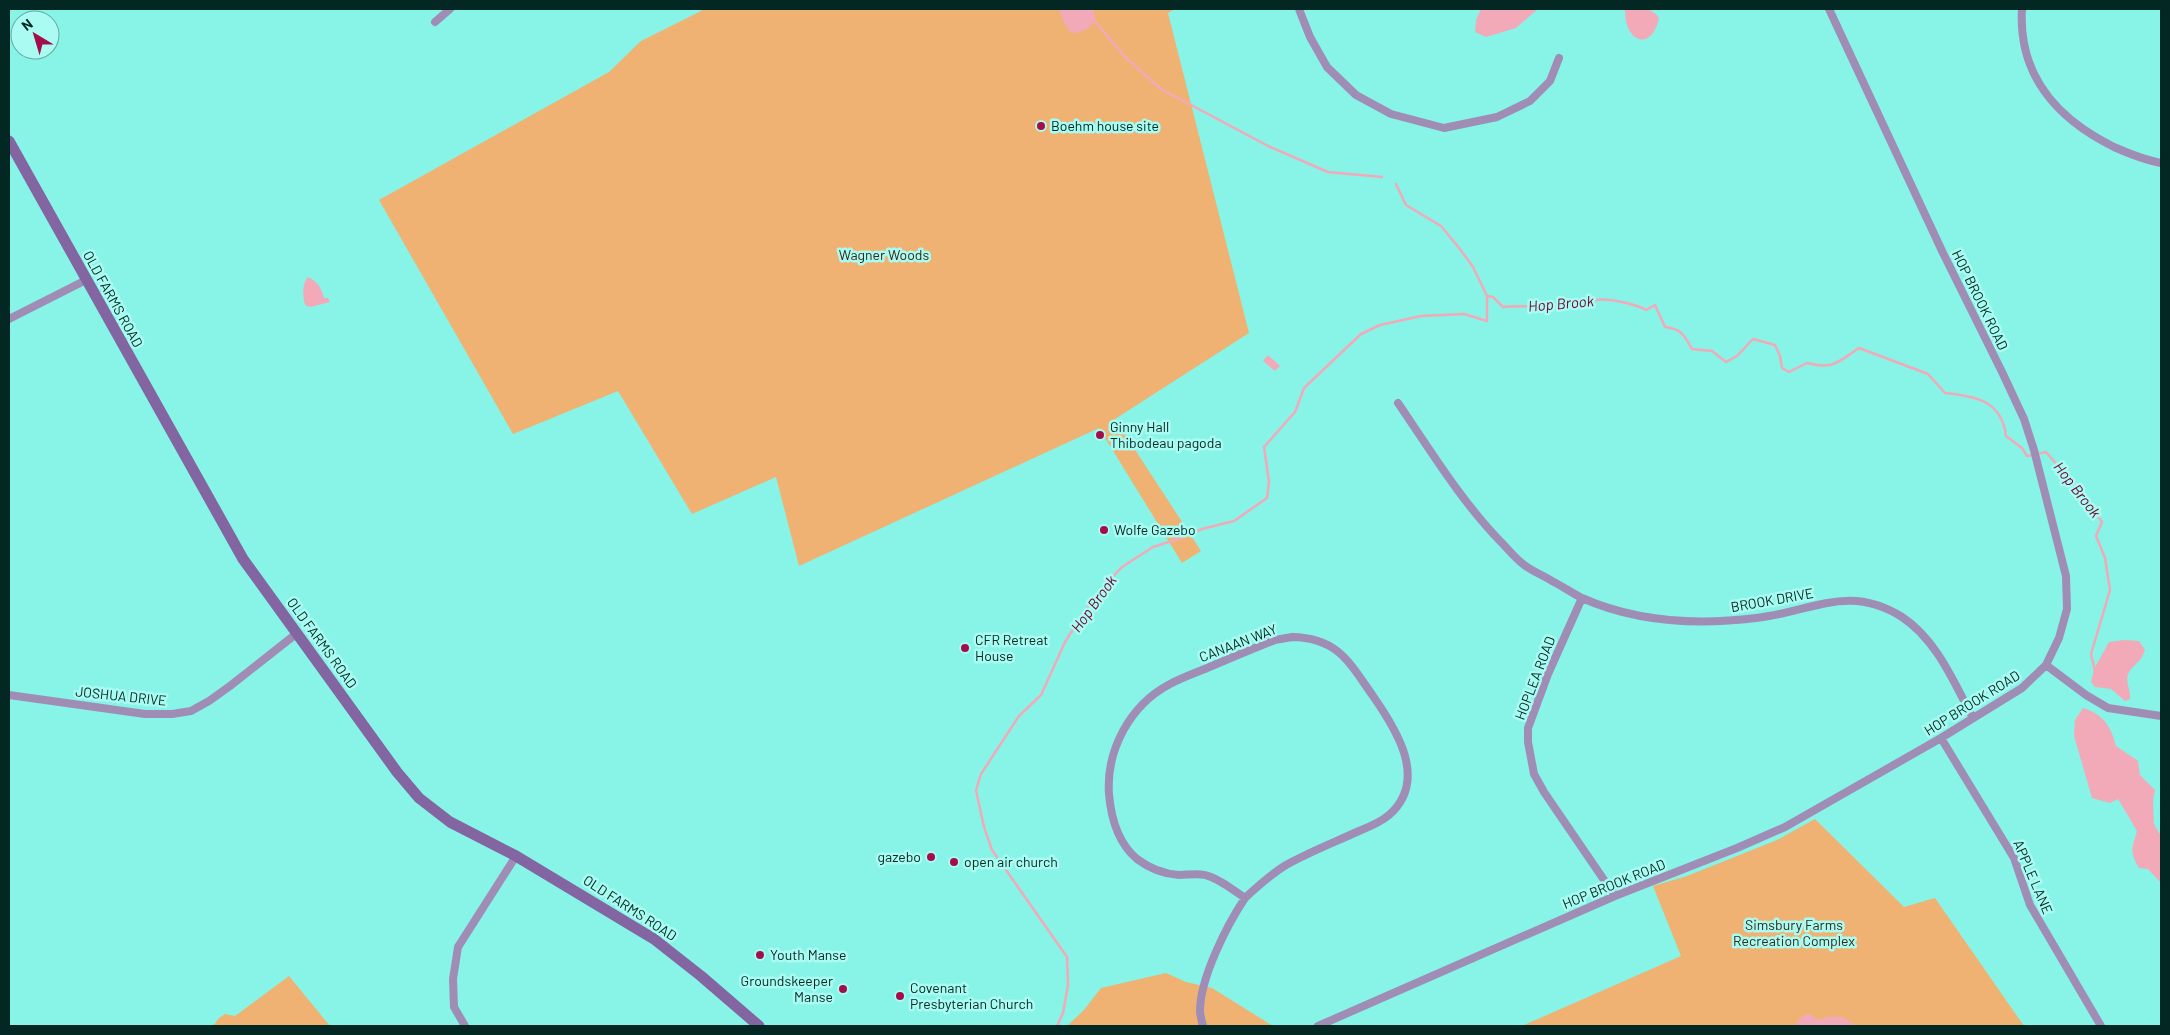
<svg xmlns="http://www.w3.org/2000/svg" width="2170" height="1035" font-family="Barlow,sans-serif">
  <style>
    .green { fill: #f0b273 }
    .water { fill: #f2aab9 }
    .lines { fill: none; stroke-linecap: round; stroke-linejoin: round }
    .stream { stroke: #f2aab9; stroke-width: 2.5 }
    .street { stroke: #a08db6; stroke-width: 8 }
    .secondary { stroke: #8365a2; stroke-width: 11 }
    .poi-dot { fill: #a40d4a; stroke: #aafcf2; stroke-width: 2 }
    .labels { text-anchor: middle; stroke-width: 5; stroke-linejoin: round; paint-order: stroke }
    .poi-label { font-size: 14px; fill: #032723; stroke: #aafcf2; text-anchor: start }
    .park-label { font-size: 14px; fill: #372818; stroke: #aafcf2 }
    .street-label { font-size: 14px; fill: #032723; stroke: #aafcf2 }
    .water-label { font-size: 15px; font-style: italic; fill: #700230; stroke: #aafcf2 }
  </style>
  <rect width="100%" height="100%" fill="#88f3e7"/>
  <!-- green -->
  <path class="green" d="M 705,9 L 1175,9 L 1168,13 L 1249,333 L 1115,419 L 1201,551 L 1182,563 L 1099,428 L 799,566 L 776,477 L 692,514 L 618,391 L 513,434 L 379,200 L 609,72 L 641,41 Z
    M 1815,819 L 1904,907 L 1935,898 L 2024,1026 L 1522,1026 L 1681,956 L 1653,886 L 1687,876 L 1777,840 Z
    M 1166,973 L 1186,982 L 1212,988 L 1273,1026 L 1067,1026 L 1084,1010 L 1101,988 Z
    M 289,976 L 330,1026 L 213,1026 L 219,1018 L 225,1014 L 235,1016 Z"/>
  <!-- water -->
  <path class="water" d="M 1059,9 L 1094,9 L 1095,21 C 1088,30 1082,33 1071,33 L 1064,23 Z
    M 1481,9 L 1538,9 L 1516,28 L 1486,37 L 1475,32 L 1476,20 Z
    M 1625,9 C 1638,9 1652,6 1659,18 C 1652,52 1624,43 1625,9 Z
    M 308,277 C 318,282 321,287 324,298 L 328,298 L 330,302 L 311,307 L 306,306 C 302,298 302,283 308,277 Z
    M 1268,355 L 1280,366 L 1275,371 L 1263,361 Z
    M 2124,640 L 2139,641 L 2145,650 C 2141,663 2132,665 2128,674 C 2125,682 2131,690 2130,699 L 2125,701 L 2111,689 L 2095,687 L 2091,682 L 2094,669 L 2109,642 Z
    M 2083,708 C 2103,714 2111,726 2116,746 L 2138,761 L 2140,775 L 2155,790 L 2153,801 L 2154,824 L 2161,836 L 2161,883 L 2148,869 L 2139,868 C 2129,851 2132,849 2137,831 L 2118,799 L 2110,803 L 2092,798 L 2074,736 L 2075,720 Z
    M 1806,1014 L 1810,1014 L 1818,1020 C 1832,1015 1844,1014 1855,1026 L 1796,1026 L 1799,1019 Z"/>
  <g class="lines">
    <!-- stream -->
    <path class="stream" d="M 1093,19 L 1125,57 L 1161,89 L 1270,147 L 1328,172 L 1382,177
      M 1396,184 L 1406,205 L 1441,226 L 1460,249 L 1473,267 L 1487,296
      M 1057,1026 L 1063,1013 L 1068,985 L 1067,957 L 992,850 L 984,827 L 976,790 L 981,774 L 1019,716 L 1041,695 L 1065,642 L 1082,615 L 1102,588 L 1122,567 L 1153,547 L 1178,539 L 1202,529 L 1234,521 L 1267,498 L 1269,482 L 1264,447 L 1295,412 L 1304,388 L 1361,334 L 1380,325 L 1421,316 L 1464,314 L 1487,321 L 1487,296 L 1493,297 L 1503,307 C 1520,305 1537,307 1554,307 C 1569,307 1582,303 1596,300 C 1608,298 1636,304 1646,310 L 1655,305 L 1665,327 C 1682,329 1684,335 1692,349 L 1712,351 L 1726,362 L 1737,356 L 1753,339 L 1775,345 L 1780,356 L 1782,368 L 1789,372 L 1807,363 C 1833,370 1838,362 1859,348 L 1928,374 L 1945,393 C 1976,396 2002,401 2006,436 L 2022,448 L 2027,456 L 2046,452 L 2081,493 L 2102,522 L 2096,536 L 2105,558 L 2110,590 L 2091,654 L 2095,671"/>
    <!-- street -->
    <path class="street" d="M 1299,9 L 1310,37 L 1327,67 L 1356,95 L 1391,114 L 1444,128 L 1497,117 L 1530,101 L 1550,81 L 1559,58
      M 2022,9 C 2018,75 2057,119 2114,147 C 2130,154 2144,160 2161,163
      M 435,22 L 450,9
      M 9,319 L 86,280
      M 1398,403 C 1431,451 1461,501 1501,542 C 1508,549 1515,558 1523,564 C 1531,571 1543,575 1552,581 C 1562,586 1572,593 1582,598 C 1636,622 1699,625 1756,618 C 1812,612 1848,583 1902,617 C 1937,640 1954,683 1973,718
      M 1582,598 L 1548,674 L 1528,728 L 1528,742 L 1534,774 L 1544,792 L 1615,896
      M 1292,637 C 1338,638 1349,662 1373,696 C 1396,729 1429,780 1389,815 C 1381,822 1369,827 1359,831 C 1335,842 1309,852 1286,865 C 1271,874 1258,886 1245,898 C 1233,890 1220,879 1205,875 C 1197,873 1187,875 1179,875 C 1163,874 1149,868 1137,859 C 1118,843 1111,818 1109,794 C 1106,750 1130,705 1170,684 C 1183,677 1198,672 1212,666 C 1233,657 1254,648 1275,640 Z
      M 2046,665 L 2086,695 L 2108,708 L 2161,716
      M 9,695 L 145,714 L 172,714 L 191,711 L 209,701 L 230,686 L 296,634
      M 1941,738 L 2014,858 L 2030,905 L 2101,1026
      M 465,1026 L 454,1007 L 453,979 L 458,947 L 516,856
      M 1203,1026 C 1202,1021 1200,1016 1200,1011 C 1200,978 1227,925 1245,898
      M 1318,1026 L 1615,896 L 1737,848 L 1785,827 L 1941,738 L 2022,688 L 2046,665 L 2059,638 L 2067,609 L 2066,576 L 2034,450 L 2024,419 L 2003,374 L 1943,253 L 1829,9"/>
    <!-- secondary -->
    <path class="secondary" d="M 9,141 L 243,559 L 397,772 L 419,798 L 450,822 L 516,856 L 654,939 L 701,976 L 759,1026"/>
  </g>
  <!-- markers -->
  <g class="poi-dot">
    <circle cx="1041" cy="126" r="5"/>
    <circle cx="1100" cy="435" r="5"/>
    <circle cx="1104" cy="530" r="5"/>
    <circle cx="965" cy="648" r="5"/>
    <circle cx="931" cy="857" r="5"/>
    <circle cx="954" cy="862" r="5"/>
    <circle cx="760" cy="955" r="5"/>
    <circle cx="843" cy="989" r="5"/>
    <circle cx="900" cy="996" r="5"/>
  </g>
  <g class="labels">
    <!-- poi labels -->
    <g class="poi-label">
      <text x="1051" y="131">Boehm house site</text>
      <text x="1110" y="432">Ginny Hall<tspan x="1110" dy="16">Thibodeau pagoda</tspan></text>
      <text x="1114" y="535">Wolfe Gazebo</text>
      <text x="975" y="645">CFR Retreat<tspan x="975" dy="16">House</tspan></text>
      <text x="921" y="862" text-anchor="end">gazebo</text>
      <text x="964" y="867">open air church</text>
      <text x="770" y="960">Youth Manse</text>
      <text x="833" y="986" text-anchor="end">Groundskeeper<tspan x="833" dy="16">Manse</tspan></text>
      <text x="910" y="993">Covenant<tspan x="910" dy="16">Presbyterian Church</tspan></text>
    </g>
    <!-- park labels -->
    <g class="park-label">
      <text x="884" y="260">Wagner Woods</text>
      <text x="1794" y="930">Simsbury Farms<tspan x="1794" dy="16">Recreation Complex</tspan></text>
    </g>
    <!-- street labels -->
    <g class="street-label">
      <text transform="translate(113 299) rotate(61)" y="5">OLD FARMS ROAD</text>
      <text transform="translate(1980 300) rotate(64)" y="5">HOP BROOK ROAD</text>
      <text transform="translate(1772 600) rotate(-10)" y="5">BROOK DRIVE</text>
      <text transform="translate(322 643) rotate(54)" y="5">OLD FARMS ROAD</text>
      <text transform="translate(1238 643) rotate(-21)" y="5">CANAAN WAY</text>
      <text transform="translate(1535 678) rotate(-69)" y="5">HOPLEA ROAD</text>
      <text transform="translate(121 696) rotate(6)" y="5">JOSHUA DRIVE</text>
      <text transform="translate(1972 703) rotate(-32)" y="5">HOP BROOK ROAD</text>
      <text transform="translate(2033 877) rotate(67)" y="5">APPLE LANE</text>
      <text transform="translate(1614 884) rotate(-22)" y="5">HOP BROOK ROAD</text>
      <text transform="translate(630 908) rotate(33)" y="5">OLD FARMS ROAD</text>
    </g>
    <!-- water labels -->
    <g class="water-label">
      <text transform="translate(1561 304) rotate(-5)" y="5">Hop Brook</text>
      <text transform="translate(2077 490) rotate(52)" y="5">Hop Brook</text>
      <text transform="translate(1094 604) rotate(-54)" y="5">Hop Brook</text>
    </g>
  </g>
  <!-- border -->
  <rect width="2170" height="1035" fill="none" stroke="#032723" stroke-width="20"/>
  <!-- north arrow -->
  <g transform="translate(35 35) rotate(322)"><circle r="24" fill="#aafcf2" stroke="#67a79f"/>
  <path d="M0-4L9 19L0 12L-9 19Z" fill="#a40d4a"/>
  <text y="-8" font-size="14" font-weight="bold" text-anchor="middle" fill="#032723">N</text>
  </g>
</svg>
